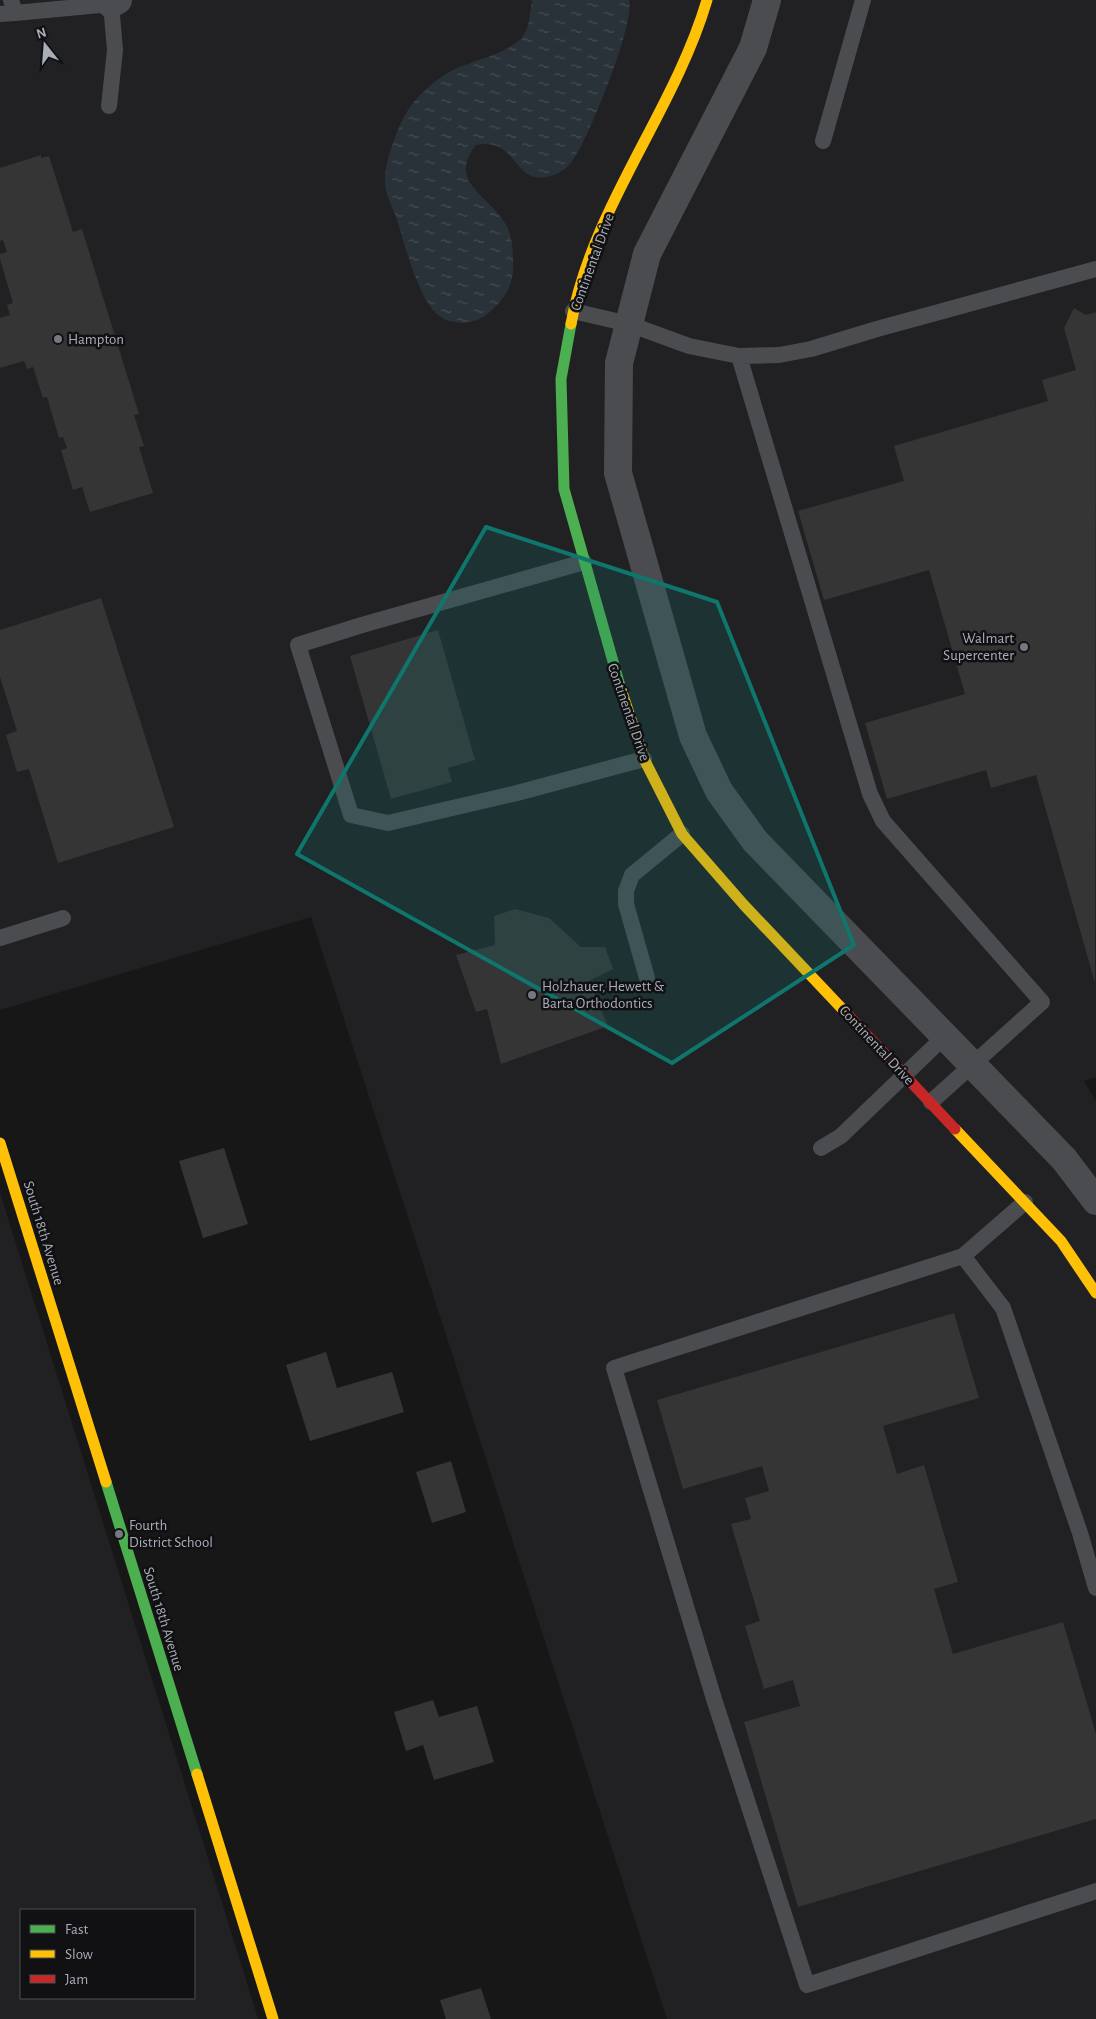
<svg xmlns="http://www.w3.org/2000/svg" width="1096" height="2019" font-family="'Alegreya Sans',sans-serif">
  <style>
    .built { fill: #212123; fill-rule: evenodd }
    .water { fill: url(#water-ripples) }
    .building { fill: #353536 }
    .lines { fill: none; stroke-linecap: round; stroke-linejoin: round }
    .lane { stroke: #4b4c50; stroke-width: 16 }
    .street { stroke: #4b4c50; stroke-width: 28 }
    .fast { stroke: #4caf50; stroke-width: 11 }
    .slow { stroke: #ffc107; stroke-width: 11 }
    .jam { stroke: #c62828; stroke-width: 11 }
    .marked { fill: #0f766e; fill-opacity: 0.2; stroke: #0f766e; stroke-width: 4; stroke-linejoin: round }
    .poi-dot { fill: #757880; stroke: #111113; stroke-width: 2 }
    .labels { text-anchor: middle; stroke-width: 5; stroke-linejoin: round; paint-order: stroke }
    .street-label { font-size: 15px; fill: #a8adb8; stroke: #111113 }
    .poi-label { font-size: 15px; fill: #a8adb8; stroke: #111113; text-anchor: start }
  </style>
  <defs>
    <pattern id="water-ripples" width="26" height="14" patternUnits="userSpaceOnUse" patternTransform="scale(1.25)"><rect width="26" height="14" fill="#2a3239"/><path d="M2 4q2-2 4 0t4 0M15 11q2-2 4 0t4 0" fill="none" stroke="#464d54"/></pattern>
  </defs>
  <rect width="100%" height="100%" fill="#171717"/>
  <!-- built -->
  <path class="built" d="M 0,0 L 1096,0 L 1096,1077 L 1084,1081 L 1096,1101 L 1096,2019 L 667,2019 L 311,917 L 0,1010 Z
    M 0,1193 L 253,2002 L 258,2019 L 0,2019 ZM 21,1910 L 194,1910 L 194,1998 L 21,1998 Z"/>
  <!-- water -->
  <path class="water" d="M 532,0 L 629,0 C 636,22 586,146 570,164 C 564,170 558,174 550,176 C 512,187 519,136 476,145 C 447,182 488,195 505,223 C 512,234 513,250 513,263 C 514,274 511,286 505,295 C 495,309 481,323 462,323 C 453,322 446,321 438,315 C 419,299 406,249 399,226 C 395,212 386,197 385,183 C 383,167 397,129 405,115 C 418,93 440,75 462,66 C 479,59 511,52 523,36 C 530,27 530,11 532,0 Z"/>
  <!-- building -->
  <path class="building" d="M 41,155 L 41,158 L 49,156 L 73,232 L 82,229 L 139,414 L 134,415 L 144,446 L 139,447 L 153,493 L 90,512 L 82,487 L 73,490 L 61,450 L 67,448 L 63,437 L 59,438 L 47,397 L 43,398 L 33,367 L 27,369 L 24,361 L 0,368 L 0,318 L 10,315 L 7,305 L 13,303 L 0,259 L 0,254 L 7,252 L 3,240 L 0,241 L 0,168 Z
    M 1074,308 L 1086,315 L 1096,312 L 1095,983 L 1036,775 L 991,788 L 986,770 L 887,799 L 865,723 L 965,694 L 929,570 L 824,600 L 798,511 L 904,481 L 894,446 L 1048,401 L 1042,380 L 1076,370 L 1064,328 Z
    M 101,598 L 174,827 L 58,863 L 29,769 L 17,772 L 6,735 L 17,731 L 0,677 L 0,630 Z
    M 438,630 L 475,760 L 448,768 L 452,782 L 391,799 L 350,656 Z
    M 515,909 L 549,918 L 581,947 L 605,947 L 613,969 L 589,981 L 608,1026 L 501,1064 L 487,1009 L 476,1012 L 456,955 L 495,945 L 494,916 Z
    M 224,1148 L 248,1224 L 203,1238 L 179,1161 Z
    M 954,1313 L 979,1398 L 883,1426 L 897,1474 L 924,1465 L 958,1582 L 934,1589 L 953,1654 L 1063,1622 L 1096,1734 L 1096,1819 L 798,1907 L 744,1722 L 800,1706 L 793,1680 L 764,1689 L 745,1626 L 760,1621 L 731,1524 L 751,1519 L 745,1498 L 769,1491 L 762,1466 L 683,1489 L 657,1400 Z
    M 326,1352 L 337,1388 L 392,1372 L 404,1412 L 310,1441 L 286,1365 Z
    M 451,1461 L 466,1512 L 432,1523 L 416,1472 Z
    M 433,1700 L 439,1717 L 477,1706 L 494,1762 L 434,1780 L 423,1745 L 406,1751 L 394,1712 Z
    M 481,1988 L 491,2019 L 446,2019 L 440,2000 Z"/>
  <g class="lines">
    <!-- lane -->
    <path class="lane" d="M 11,0 L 15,13 L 111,4 L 115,50 L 109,106
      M 0,14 L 15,13
      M 823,141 L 863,0
      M 573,311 L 629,324 L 689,346 L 739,356 L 779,355 L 811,349 L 877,329 L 1096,269
      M 739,356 L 870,794 L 883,821 L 1042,1002 L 931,1102
      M 584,562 L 362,625 L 298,645 L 351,815 L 388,823 L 517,793 L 644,759
      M 0,938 L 63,918
      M 647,978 L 626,904 L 626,891 L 632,875 L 682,834
      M 821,1148 L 841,1136 L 945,1036
      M 1025,1202 L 963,1256 L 614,1368 L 714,1699 L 807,1985 L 1096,1891
      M 963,1256 L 1003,1308 L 1080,1533 L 1096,1588"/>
    <!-- street -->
    <path class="street" d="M 767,0 L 753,48 L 647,254 L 619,363 L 618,473 L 693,736 L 719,791 L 755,841 L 1064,1159 L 1096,1201
      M 111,4 L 118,0"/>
    <!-- fast -->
    <path class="fast" d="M 571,324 L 561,379 L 564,489 L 620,686
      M 106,1482 L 197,1774"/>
    <!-- slow -->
    <path class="slow" d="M 571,324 C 592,207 674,112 707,0
      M 620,686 L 644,759 L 682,834 L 744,905 L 849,1016
      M 955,1129 L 1061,1241 L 1096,1293
      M 0,1143 L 106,1482
      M 197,1774 L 273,2019"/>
    <!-- jam -->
    <path class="jam" d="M 849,1016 L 955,1129"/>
  </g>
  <!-- marked area -->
  <path class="marked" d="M 486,527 L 717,602 L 854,945 L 672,1063 L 297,854 Z"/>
  <!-- markers -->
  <g class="poi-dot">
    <circle cx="58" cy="339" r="5"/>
    <circle cx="1024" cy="647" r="5"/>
    <circle cx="532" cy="995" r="5"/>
    <circle cx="119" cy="1534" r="5"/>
  </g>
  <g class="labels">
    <!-- street labels -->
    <g class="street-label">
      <text transform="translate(592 262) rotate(-70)" y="5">Continental Drive</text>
      <text transform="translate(629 712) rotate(71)" y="5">Continental Drive</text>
      <text transform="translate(877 1045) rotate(47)" y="5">Continental Drive</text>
      <text transform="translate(44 1233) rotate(73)" y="5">South 18th Avenue</text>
      <text transform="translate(164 1619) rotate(73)" y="5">South 18th Avenue</text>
    </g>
    <!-- poi labels -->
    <g class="poi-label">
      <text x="68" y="344">Hampton</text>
      <text x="1014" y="643" text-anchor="end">Walmart<tspan x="1014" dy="17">Supercenter</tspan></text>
      <text x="542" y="991">Holzhauer, Hewett &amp;<tspan x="542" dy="17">Barta Orthodontics</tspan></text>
      <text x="129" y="1530">Fourth<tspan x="129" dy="17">District School</tspan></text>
    </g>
  </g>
  <!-- legend -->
  <rect x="20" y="1909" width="175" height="90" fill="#111113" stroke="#4d4f55"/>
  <rect x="30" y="1925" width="25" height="8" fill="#4caf50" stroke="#4d4f55"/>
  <text x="65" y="1934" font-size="15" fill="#a8adb8">Fast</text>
  <rect x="30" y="1950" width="25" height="8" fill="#ffc107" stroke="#4d4f55"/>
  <text x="65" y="1959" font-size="15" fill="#a8adb8">Slow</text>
  <rect x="30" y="1975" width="25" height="8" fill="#c62828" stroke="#4d4f55"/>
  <text x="65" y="1984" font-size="15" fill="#a8adb8">Jam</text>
  <!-- north arrow -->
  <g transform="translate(45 45) rotate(343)" stroke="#111113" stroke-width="4" paint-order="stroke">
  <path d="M0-4L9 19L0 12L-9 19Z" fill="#a8adb8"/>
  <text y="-8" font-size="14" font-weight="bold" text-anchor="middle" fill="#a8adb8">N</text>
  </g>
</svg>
